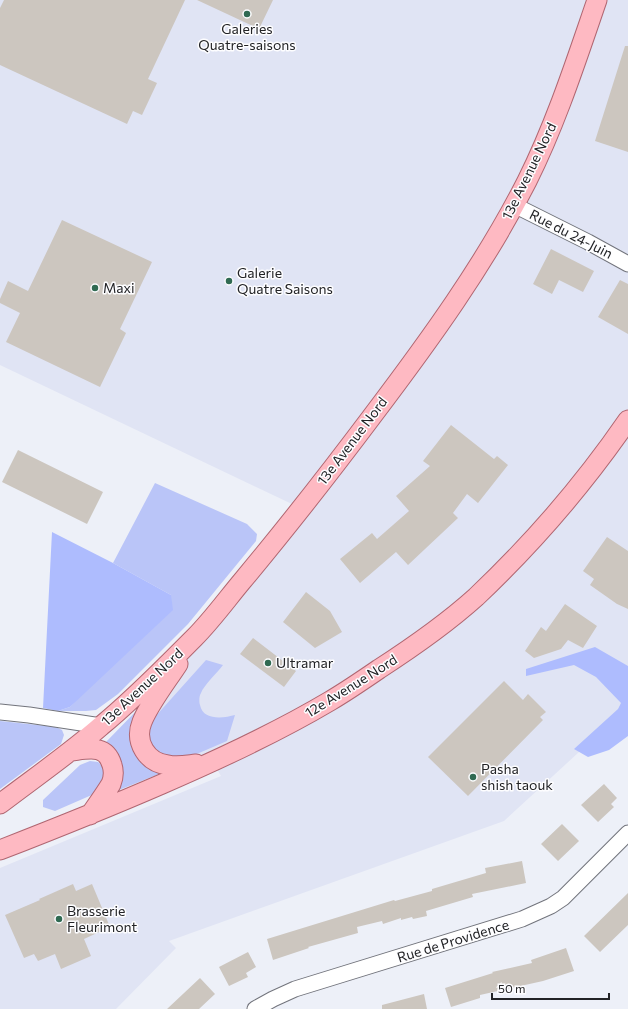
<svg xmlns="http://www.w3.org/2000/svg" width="628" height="1009" font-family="Commissioner,sans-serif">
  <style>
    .built { fill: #e0e4f4 }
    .green { fill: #bac5f8 }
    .forest { fill: #aebcfe }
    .building { fill: #ccc6bf }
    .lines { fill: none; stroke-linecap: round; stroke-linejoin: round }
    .minor-casing { stroke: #72747c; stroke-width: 17 }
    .major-casing { stroke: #b06671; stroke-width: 21 }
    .minor { stroke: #fff; stroke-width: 15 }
    .major { stroke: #feb9c2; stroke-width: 19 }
    .poi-dot { fill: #306a52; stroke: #fdfdff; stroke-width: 1.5 }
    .labels { text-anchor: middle; stroke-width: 3; stroke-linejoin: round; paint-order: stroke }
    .poi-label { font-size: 14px; fill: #222326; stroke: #fdfdff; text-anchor: start }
    .street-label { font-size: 14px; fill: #222326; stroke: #fdfdff }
  </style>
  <rect width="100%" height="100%" fill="#edf0f8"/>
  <!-- built -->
  <path class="built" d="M 0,0 L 628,0 L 628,707 L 504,821 L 169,941 L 176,948 L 116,1009 L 0,1009 L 0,868 L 221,776 L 213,762 L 178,766 L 141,723 L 294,505 L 0,365 Z"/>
  <!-- green -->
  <path class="green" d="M 155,483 L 247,524 L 257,534 L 256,541 L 188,624 L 118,694 L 96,710 L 86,711 L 58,711 L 70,707 L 171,595 L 113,563 Z
    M 206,660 L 223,665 C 217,673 204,685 201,693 C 199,696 199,702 200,705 C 203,721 224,718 235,715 L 227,741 L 192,756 L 165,758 L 149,744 L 149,727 L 154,718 Z
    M 142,705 L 132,745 L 136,755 L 141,761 L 164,772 L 114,792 L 117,754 L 106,742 Z
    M 0,721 L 56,727 L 62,730 L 64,735 L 61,744 L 0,789 Z
    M 90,761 L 98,762 L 107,770 L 101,791 L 55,811 L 43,807 L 43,800 L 80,765 Z"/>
  <!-- forest -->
  <path class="forest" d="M 52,532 L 113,563 L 171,595 L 173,610 L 70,707 L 58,711 L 43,708 Z
    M 595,647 L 628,666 L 628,736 L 609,750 L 588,757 L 574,749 L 618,709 L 621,703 L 596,677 L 574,665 L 526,676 L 526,669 Z"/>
  <!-- building -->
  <path class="building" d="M 4,0 L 185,0 L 148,79 L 157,83 L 142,115 L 133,111 L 127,124 L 0,65 L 0,8 Z
    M 197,0 L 273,0 L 259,29 Z
    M 625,46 L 628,46 L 628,152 L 595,141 Z
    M 62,220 L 152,262 L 120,329 L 126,333 L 100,387 L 6,342 L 20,313 L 0,303 L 0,299 L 8,281 L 28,291 Z
    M 551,249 L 594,271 L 583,292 L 559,280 L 552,294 L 533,284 Z
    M 620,280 L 628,284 L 628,334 L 598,317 Z
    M 451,425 L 494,459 L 497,456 L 508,465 L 478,503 L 467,494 L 453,513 L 458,518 L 408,565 L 396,552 L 360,583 L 340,559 L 372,533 L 377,539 L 409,511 L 396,496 L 430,466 L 423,461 Z
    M 18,450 L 103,492 L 87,524 L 2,482 Z
    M 607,537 L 628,551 L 628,609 L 617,604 L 590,585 L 594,579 L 583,571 Z
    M 306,592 L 330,611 L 342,632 L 315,648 L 283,622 Z
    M 565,604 L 597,626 L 583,648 L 568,640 L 561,649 L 534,658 L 525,651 L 541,627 L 546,631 Z
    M 253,638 L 296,671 L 284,687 L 240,654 Z
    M 504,681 L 523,700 L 528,694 L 546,712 L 540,717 L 543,720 L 468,796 L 428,757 Z
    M 604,784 L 617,798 L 611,804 L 614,807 L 598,822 L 581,805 Z
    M 562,824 L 579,841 L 558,861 L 541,844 Z
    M 522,861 L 526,883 L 472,894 L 473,897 L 426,911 L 427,916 L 413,919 L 412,917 L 401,920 L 401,918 L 383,924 L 382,921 L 357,927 L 358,933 L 308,947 L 309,948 L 273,960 L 267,939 L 394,900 L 395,901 L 432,891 L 432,889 L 486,873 L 485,868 Z
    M 73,884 L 76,891 L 92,884 L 110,927 L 84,939 L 91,956 L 61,969 L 55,954 L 38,961 L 34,954 L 24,958 L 5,915 L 40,900 L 39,899 Z
    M 628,893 L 628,925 L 600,952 L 584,936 Z
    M 566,948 L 574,971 L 543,981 L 480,995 L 480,998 L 451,1007 L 445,988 L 493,973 L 492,972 L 532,963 L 531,960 Z
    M 248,952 L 256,967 L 246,973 L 248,977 L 229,986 L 219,967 Z
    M 200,978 L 215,994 L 199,1009 L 167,1009 Z
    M 424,994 L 427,1009 L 382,1009 L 382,1005 Z"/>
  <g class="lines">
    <!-- minor casing -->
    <g class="minor-casing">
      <path id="minor" d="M 514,205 L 588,242 L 628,264
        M 0,712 L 29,715 L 101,726
        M 255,1009 L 273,999 L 295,989 L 522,919 L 551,906 L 563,898 L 628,833"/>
    </g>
    <!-- major casing -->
    <g class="major-casing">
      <path id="major" d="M 178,664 C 167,681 149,704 142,722 C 134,742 147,763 168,765 C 177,767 187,765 196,764
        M 71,751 C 89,749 106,744 112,765 C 114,771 113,779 111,784 C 105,794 97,805 90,815
        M 0,804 C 34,778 69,754 101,726 C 134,699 164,668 194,638 C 212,620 227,599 243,580 C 288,526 331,471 373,415 C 429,341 485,264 527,181 C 556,123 576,61 597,0
        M 0,850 C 54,829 109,807 162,784 C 220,759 276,733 330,701 C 347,691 363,680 379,669 C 413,647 446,624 476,597 C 533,543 584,484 628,420"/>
    </g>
    <!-- minor -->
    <use href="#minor" class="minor"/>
    <!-- major -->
    <use href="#major" class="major"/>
  </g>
  <!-- markers -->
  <g class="poi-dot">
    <circle cx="247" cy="14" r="4"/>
    <circle cx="229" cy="281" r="4"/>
    <circle cx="95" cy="288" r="4"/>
    <circle cx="268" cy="663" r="4"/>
    <circle cx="473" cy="777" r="4"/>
    <circle cx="59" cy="919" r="4"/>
  </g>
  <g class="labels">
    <!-- poi labels -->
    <g class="poi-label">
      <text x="247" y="34" text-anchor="middle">Galeries<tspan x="247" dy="16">Quatre-saisons</tspan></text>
      <text x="237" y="278">Galerie<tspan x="237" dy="16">Quatre Saisons</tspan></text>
      <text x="103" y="293">Maxi</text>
      <text x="276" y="668">Ultramar</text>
      <text x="481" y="774">Pasha<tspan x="481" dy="16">shish taouk</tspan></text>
      <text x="67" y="916">Brasserie<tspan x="67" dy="16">Fleurimont</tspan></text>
    </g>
    <!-- street labels -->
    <g class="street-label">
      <text transform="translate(529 171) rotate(-64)" y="5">13e Avenue Nord</text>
      <text transform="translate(571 234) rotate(27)" y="5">Rue du 24-Juin</text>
      <text transform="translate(352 441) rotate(-53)" y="5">13e Avenue Nord</text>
      <text transform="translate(351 686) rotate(-32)" y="5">12e Avenue Nord</text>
      <text transform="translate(142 687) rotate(-43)" y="5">13e Avenue Nord</text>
      <text transform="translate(453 941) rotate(-17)" y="5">Rue de Providence</text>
    </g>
  </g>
  <!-- scale -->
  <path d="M492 993v6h117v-6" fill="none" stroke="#222326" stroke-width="2"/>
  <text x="498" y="993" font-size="12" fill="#222326" stroke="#fdfdff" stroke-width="3" paint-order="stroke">50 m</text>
</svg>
